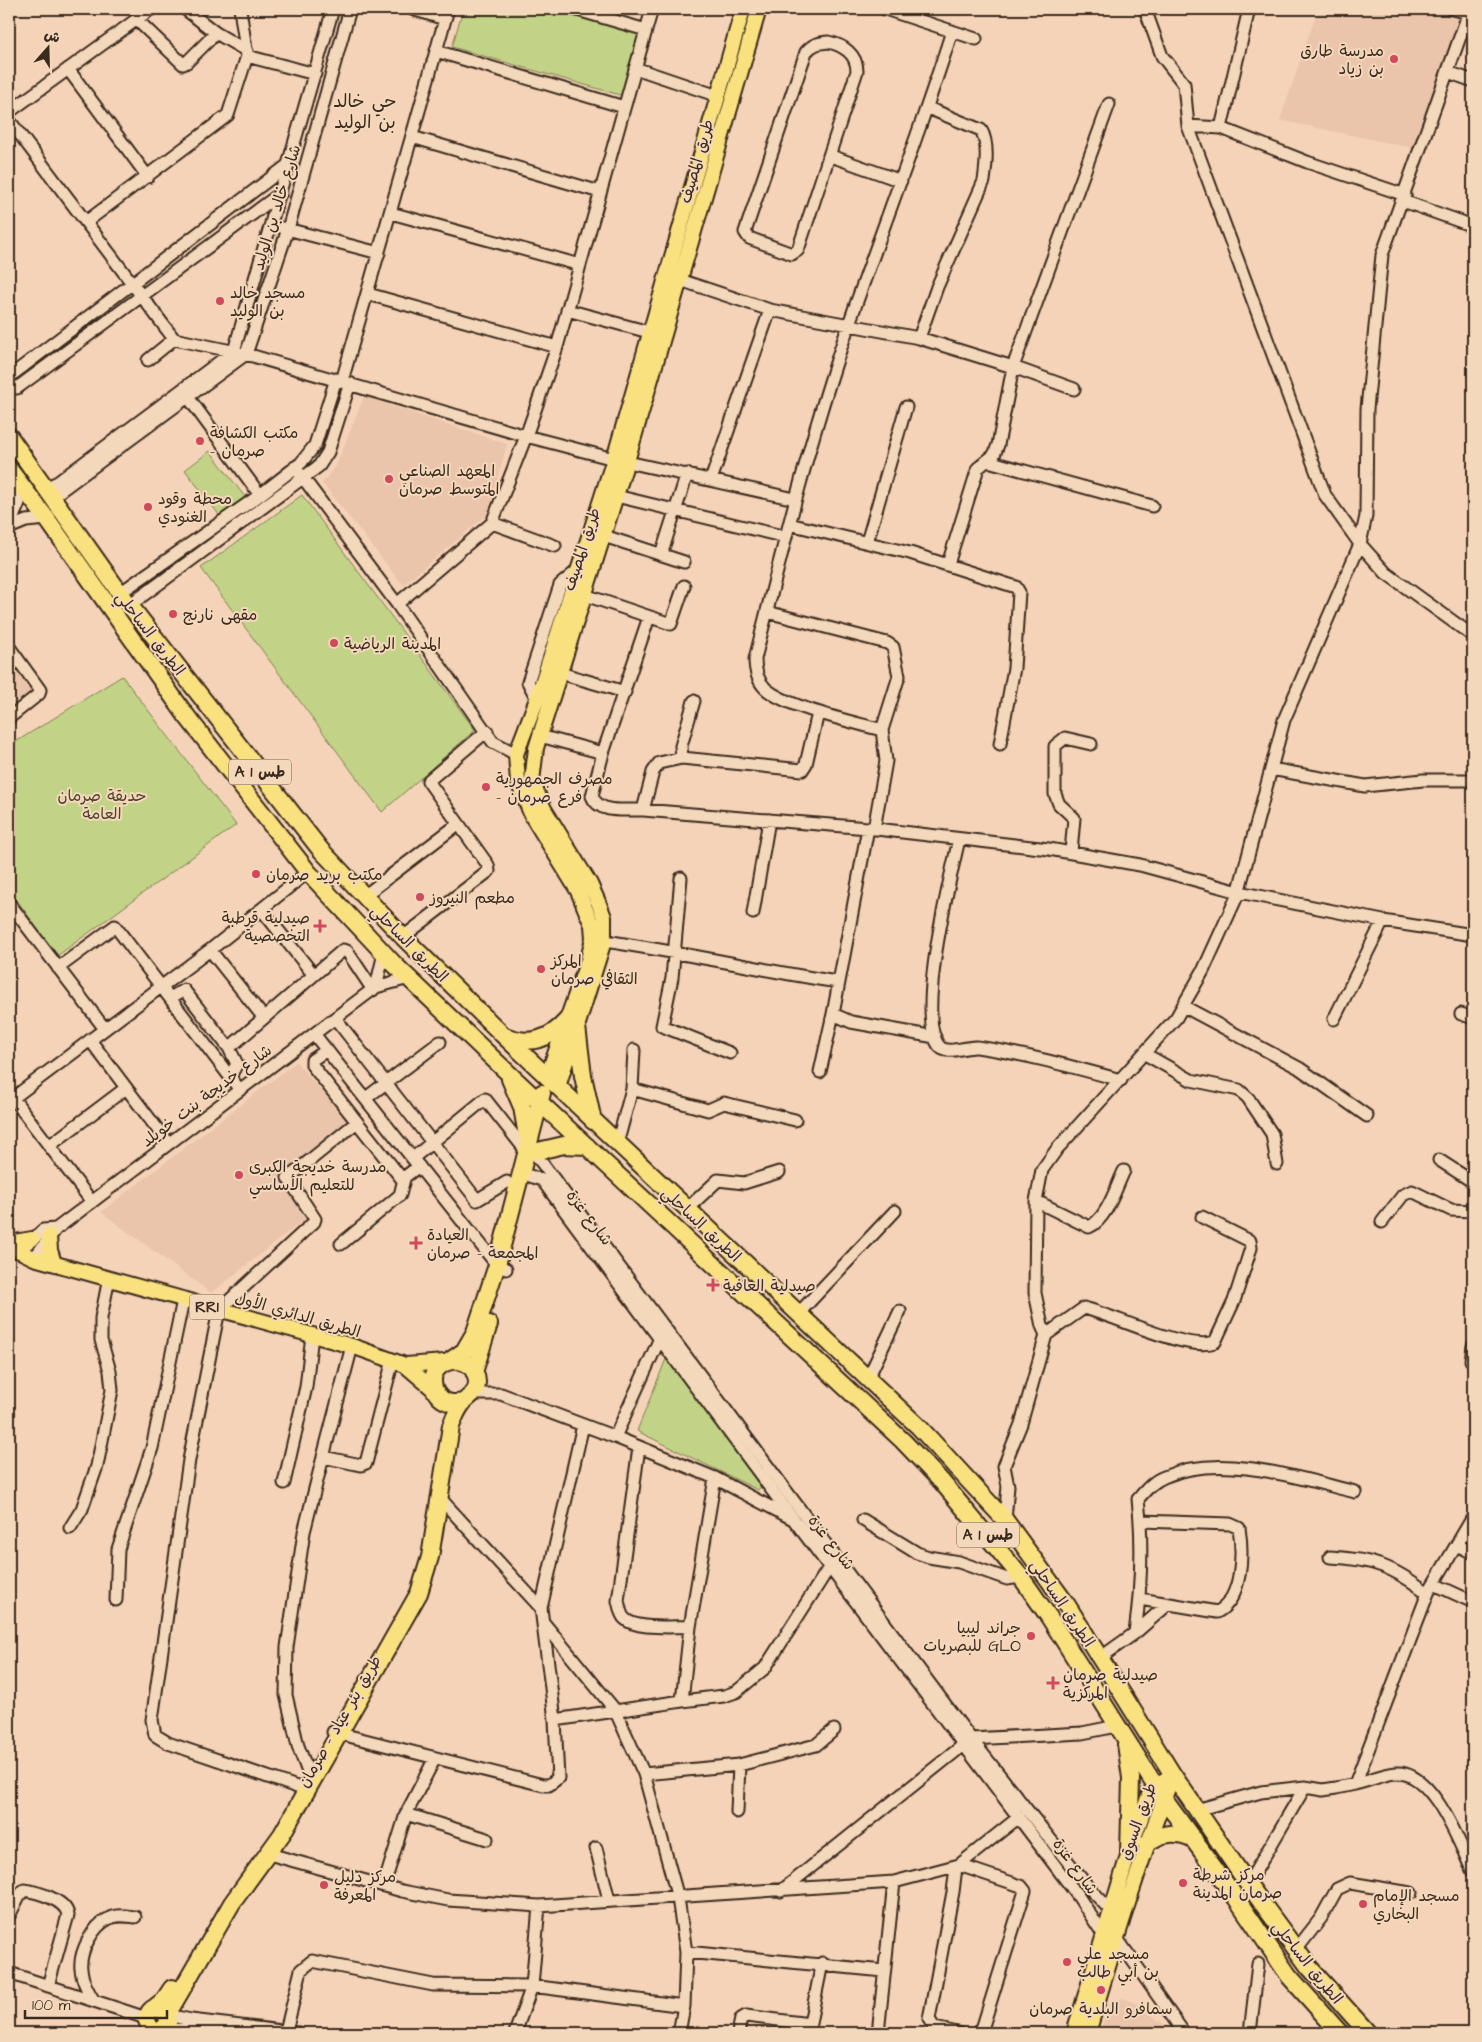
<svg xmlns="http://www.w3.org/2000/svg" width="1482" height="2042" font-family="'Architects Daughter','Playpen Sans Arabic',sans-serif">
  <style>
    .built { fill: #eac4ab }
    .green { fill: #c2d387; stroke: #7e7e52 }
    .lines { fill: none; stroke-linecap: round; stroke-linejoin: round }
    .minor-casing { stroke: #3b2a1e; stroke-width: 15 }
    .major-casing { stroke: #3b2a1e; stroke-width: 18 }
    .highway-casing { stroke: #3b2a1e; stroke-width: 20 }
    .minor { stroke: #f4d8bb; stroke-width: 11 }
    .major { stroke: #fae180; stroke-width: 14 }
    .highway { stroke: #fae180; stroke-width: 16 }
    .poi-dot { fill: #d1495b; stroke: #f4d8bb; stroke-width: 2 }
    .labels { text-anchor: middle; stroke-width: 4; stroke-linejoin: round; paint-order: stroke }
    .shield { fill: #f4d8bb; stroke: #725e4d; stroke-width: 1 }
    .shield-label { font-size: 15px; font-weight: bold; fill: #3b2a1e }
    .poi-label { font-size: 16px; fill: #3b2a1e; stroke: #f4d8bb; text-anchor: start }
    .street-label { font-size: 16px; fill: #3b2a1e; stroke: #f4d8bb }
    .park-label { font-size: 16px; fill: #4f432e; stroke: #f4d8bb }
    .neighbourhood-label { font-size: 18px; fill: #3b2a1e; stroke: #f4d8bb }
  </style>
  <rect width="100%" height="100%" fill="#f5d3b8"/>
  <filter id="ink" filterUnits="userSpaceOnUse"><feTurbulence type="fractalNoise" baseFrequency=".02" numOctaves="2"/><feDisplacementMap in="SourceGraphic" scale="10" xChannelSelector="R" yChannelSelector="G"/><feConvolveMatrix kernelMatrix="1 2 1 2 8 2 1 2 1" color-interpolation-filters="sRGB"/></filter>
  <g filter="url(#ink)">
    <!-- built -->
    <path class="built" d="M 1318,9 L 1420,9 L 1460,19 L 1417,149 L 1280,120 Z
      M 364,397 L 507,444 L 488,514 L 403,585 L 322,483 L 336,466 Z
      M 9,657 L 34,691 L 9,710 Z
      M 296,1062 L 350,1123 L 284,1177 L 310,1215 L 211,1293 L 101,1212 Z
      M 1123,1998 L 1137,2004 L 1175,2033 L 1099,2033 L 1110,2003 Z"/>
    <!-- green -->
    <path class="green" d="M 463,9 L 558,9 L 645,34 L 627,97 L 452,47 Z
      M 210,451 L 245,497 L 220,516 L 185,470 Z
      M 302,495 L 475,730 L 382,812 L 201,568 Z
      M 122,676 L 236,825 L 57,956 L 9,889 L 9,746 Z
      M 668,1354 L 764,1483 L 758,1490 L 637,1431 Z"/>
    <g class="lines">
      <!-- minor casing -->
      <g class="minor-casing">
        <path id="minor" d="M 185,9 L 216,33 L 247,51
          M 412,9 L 445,19
          M 574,9 L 646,30
          M 885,9 L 976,39
          M 1145,9 L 1162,56 L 1184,84 L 1188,126 L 1325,495 L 1360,544 L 1386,573 L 1473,636
          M 1452,9 L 1469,13
          M 136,19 L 183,64 L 187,62 L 216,33
          M 828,42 C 843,45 857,54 857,71 L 798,250 L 792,254 L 749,238 L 745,232 L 806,52 C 813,44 818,43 828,42 Z
          M 436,51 L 624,107
          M 247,56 L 315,74
          M 635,68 L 718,96
          M 68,69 L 148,177
          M 1448,72 L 1473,81
          M 9,112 L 151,9
          M 9,120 L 174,339 L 246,354 L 526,436 L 614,459 L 795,499
          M 1188,126 L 1221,128 L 1307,162 L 1405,195
          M 1221,128 L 1249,9
          M 412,137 L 600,192
          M 831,156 L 901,181
          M 1403,201 L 1473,226
          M 391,213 L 580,265
          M 86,222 L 228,115 L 247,56 L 240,9
          M 283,228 L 379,253
          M 680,280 L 770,310 L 919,338 L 1013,367 L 1109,104
          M 368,294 L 557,347
          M 567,310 L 649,332
          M 919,338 L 937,287 L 984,181 C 986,166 989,143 981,130 L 928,108
          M 148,360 L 174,339
          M 9,377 L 288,165
          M 342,381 L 448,9
          M 17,388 L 281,193
          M 188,397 L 260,495
          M 988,461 L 1152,506
          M 295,467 L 397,604 L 493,742 L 516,754
          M 711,480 L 770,310
          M 45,488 L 58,482 L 234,351 L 333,9
          M 616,496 L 786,537
          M 52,497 L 246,354 L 288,229 L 350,9
          M 492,523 L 555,546
          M 789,524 L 910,553 L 1016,587 L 1019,592 L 1014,668 L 1000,744
          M 9,527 L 19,503 L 21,485
          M 9,528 L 26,521 L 47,519
          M 604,536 L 684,562
          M 867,542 L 906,407
          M 661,555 L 687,474
          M 948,564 L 978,468 L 994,455 L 998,445 L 1013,367 L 1074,389
          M 120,593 L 260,495 L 301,463 L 315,445 L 336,379
          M 585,595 L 671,624 L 684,586
          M 397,604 L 492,523 L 526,436 L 557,347 L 652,9
          M 130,605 L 319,466 L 328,452 L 350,383
          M 767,612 L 887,643 L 893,647 L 899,676 L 882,730
          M 649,617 L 603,753 L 592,796 C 599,815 627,809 643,810 L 868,828 L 1049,849 L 1140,865 L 1239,892 L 1383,921 L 1473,935
          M 9,647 L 40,690 L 39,694 L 9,718
          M 560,673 L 625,692
          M 537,699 L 528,682 L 560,585 L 578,570
          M 540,736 L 603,753
          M 682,758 L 681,746 L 694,701
          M 1271,769 L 1365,786 L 1423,780 L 1473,780
          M 643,810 L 653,772 L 659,763 L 682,758 L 802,770 L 806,764 L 818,713
          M 868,828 L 833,1014 L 851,1022 L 935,1037
          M 874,829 L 886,761 L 882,730 C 853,722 785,707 765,688 C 757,680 755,669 755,659 C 783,546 811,434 849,324 C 883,226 921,130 952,31
          M 959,839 C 951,876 914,1019 940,1047 C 948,1055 966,1046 977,1047 C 1026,1054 1073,1067 1121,1080
          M 1071,852 L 1074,818 L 1059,804 L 1055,794 L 1055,746 L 1065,738 L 1091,744
          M 681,878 L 672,978 L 662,1026 L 730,1053
          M 1239,890 L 1284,720 L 1360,544 L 1366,516 L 1367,409 L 1382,255 L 1470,9
          M 364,896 L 457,825
          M 9,903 L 105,1029
          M 262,910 L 313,974
          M 753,913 L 769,820
          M 403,937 L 489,871 L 488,865 L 428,781 L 487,731
          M 604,941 C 682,952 759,970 838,982
          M 210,950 L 264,1018
          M 58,968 L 115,926 L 240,1090
          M 376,987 L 384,953
          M 170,998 L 184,990 L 229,1048 L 237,1064 L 230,1076
          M 1183,1006 L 1299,1068 L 1367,1116
          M 1461,1014 L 1473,1018
          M 335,1018 L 477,1200 L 507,1182
          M 1334,1019 L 1383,921
          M 314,1034 L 497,1265 L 506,1269
          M 90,1040 L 168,1143
          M 229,1048 L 343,950 L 347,951 L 373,990
          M 327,1050 L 312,1060 L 312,1065 L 402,1179 L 419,1166
          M 1145,1054 L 1191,1080 L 1239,1090 L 1248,1098 L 1272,1134 L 1277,1164
          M 820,1072 L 833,1014
          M 632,1089 L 708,1110 L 724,1103 L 795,1120
          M 9,1093 L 92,1202
          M 366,1098 L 440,1042
          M 9,1101 L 210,950 L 308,872
          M 617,1144 L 632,1089 L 634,1050
          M 49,1146 L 126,1088
          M 536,1155 L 971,1739 L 1084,1882 L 1110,1910
          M 413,1158 L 485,1099 L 527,1152
          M 1439,1160 L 1473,1182
          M 530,1176 L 542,1180 L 794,1520 L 1078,1896 L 1103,1934
          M 1036,1201 L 1089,1227 C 1107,1219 1116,1187 1124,1171
          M 687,1209 L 718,1180 L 744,1183 L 779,1172
          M 1382,1222 L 1403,1195 L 1412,1191 L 1451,1210 L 1473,1211
          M 28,1244 L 43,1230 L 56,1229
          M 341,1244 L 400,1195 L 404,1179
          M 34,1258 L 56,1229 L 376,987 L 409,978
          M 798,1314 L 895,1211
          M 1046,1335 L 1084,1308 C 1116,1316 1187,1352 1215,1342 L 1234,1301 L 1251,1248 L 1250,1241 L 1202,1217
          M 352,1346 L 323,1457 L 361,1465 L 366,1463 L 393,1360
          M 1473,1346 L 1471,1360 L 1473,1361
          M 868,1378 L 900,1311
          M 473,1394 L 501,1394 L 615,1437 L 715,1478 L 791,1518
          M 615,1437 L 660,1338
          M 639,1447 L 618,1601 C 620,1607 620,1615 625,1619 C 637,1630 674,1626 690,1627
          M 284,1483 L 306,1387 L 312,1335
          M 439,1497 L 541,1608
          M 863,1520 L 917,1553 L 929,1557 L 959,1562 L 1007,1579 L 1021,1577
          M 1005,1520 L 1008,1486 L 1004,1466 L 1021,1424 L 1046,1335 L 1042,1326 L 1035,1293 L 1036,1201 L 1042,1170 L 1057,1149 L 1176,1018 L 1203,971 L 1239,892
          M 70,1528 L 82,1509 L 97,1466 L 112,1390 L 110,1371 L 101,1340 L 101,1318 L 109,1278
          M 1457,1545 L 1473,1553
          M 1330,1557 C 1374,1559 1393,1567 1428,1593
          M 1434,1584 L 1473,1602
          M 1140,1599 L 1217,1612 C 1243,1599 1243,1552 1239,1528 L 1230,1524 L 1141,1521
          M 116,1600 L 118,1549 L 152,1448 L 183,1300
          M 543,1622 L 615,1710 L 644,1774 L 678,1898 L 686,1952 L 684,2006 L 679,2033
          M 1135,1633 C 1141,1589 1143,1543 1138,1499 C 1145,1491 1153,1481 1164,1477 C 1221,1452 1298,1478 1355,1492
          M 1100,1658 L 1135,1633 L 1167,1605
          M 682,1701 L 690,1627 L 715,1478
          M 555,1720 L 682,1701 L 724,1696 L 736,1692 L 765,1668 L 830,1566
          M 333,1732 L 543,1785 L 549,1785 L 558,1778 L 555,1720 L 541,1608 L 583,1425
          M 308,1772 L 298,1746 L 286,1695 L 287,1647 L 304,1532 L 323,1457
          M 644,1774 L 739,1765 L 816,1745 L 834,1730
          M 1355,1784 C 1368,1781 1383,1774 1396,1773 C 1433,1770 1460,1845 1473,1872
          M 300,1788 L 168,1743 L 155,1735 L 152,1720 L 189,1460 L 219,1310 L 314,1222 L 315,1219 L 288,1178 L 357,1122
          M 1196,1810 L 1261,1792 L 1305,1787 L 1323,1790 L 1336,1788 L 1355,1784 L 1428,1593 L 1473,1517
          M 737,1812 L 739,1765
          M 406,1814 L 487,1839
          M 596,1848 L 609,1900
          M 269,1854 L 402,1891 L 448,1900 L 539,1906 L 894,1882 L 959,1865 L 1019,1817
          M 959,1865 L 1021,1886 L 1025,1891 L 983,2026 L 979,2033
          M 956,1867 L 953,1892 L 929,2019 L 934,2028 L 958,2033
          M 1248,1884 L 1305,1787
          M 384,1885 L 406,1814 L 435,1758
          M 781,1891 L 971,1739 L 1082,1733 L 1117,1726
          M 9,1916 L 19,1896 L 24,1890 C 38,1892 66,1900 68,1915 L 48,1986
          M 1116,1937 L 1184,2033
          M 1296,1950 L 1321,1918 L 1337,1889 L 1350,1883 L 1411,1893
          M 686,1952 L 884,1971
          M 9,1973 L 146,2018
          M 94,2001 C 88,1991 82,1981 81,1969 C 79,1952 93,1926 108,1919 C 116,1914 126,1916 135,1917
          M 167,2015 L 191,2020 L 298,2033
          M 162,2030 L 190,2029 L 222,2033
          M 286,2031 L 301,1970 L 312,1961 L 433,1985 L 532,1986 L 684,2006
          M 515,2033 L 532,1986 L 539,1906
          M 738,2033 L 741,2019 L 746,2016 L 810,2024
          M 808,2033 L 822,1963
          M 878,2033 L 894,1882
          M 1250,2033 L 1258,1964"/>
      </g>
      <!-- major casing -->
      <g class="major-casing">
        <path id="major" d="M 547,1077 L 588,960 L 593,938 L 592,925 L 578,891 L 532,816 L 518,782 L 516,754 L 537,699 L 614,459 L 743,9
          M 558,1087 L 604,941 L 604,917 L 599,904 L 590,884 L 544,809 L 532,781 L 536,748 L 627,461 L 759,9
          M 49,1236 L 50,1250 L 54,1263
          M 9,1243 L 32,1239
          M 9,1246 L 34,1258 L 352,1346 L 405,1365 L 433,1389
          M 406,1365 L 445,1362
          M 1074,2033 L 1129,1852 L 1149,1795 L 1156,1785 L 1173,1775
          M 1088,2033 C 1114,1946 1140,1860 1173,1775"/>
      </g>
      <!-- highway casing -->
      <g class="highway-casing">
        <path id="highway" d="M 9,436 L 120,593 L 320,849 L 403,937 L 503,1035 L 919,1427 L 1005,1520 L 1067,1605 L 1173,1775 L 1248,1884 L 1309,1967 L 1368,2033
          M 9,469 L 47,519 L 185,714 L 308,872 L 395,965 L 505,1070 L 903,1441 L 942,1482 L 1021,1577 L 1049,1617 L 1163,1798 L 1236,1898 L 1289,1976 L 1340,2033
          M 577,1027 L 583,1076 L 593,1121
          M 505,1036 C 530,1046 549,1040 567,1020
          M 510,1079 L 522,1107 L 527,1136
          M 538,1151 L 564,1145 L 587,1146
          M 451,1360 L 464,1351 L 475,1332 L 497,1265 L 542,1093
          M 474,1372 L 489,1324
          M 1126,1744 L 1131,1778 L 1129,1852
          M 1146,1844 C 1162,1832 1176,1831 1194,1839
          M 152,2009 L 161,2009 L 167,2015 L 168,2023 C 164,2030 157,2033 150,2028 L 146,2018 L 150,2011 L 164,2000 L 172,1988
          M 167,2015 L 232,1903 L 282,1834 L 419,1593 L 430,1557 L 451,1426 C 454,1418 457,1410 462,1404 C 468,1396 477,1394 477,1382 C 476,1357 445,1354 434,1373 C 429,1393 444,1407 463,1402"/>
      </g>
      <!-- minor -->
      <use href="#minor" class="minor"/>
      <!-- major -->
      <use href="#major" class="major"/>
      <!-- highway -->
      <use href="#highway" class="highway"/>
    </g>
  </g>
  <!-- markers -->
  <g class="poi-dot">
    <circle cx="1394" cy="59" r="5"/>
    <circle cx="220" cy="301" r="5"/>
    <circle cx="200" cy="441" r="5"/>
    <circle cx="389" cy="479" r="5"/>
    <circle cx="148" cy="507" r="5"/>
    <circle cx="173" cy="614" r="5"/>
    <circle cx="334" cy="643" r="5"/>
    <circle cx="486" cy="787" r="5"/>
    <circle cx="256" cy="874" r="5"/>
    <circle cx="420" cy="897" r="5"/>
    <path d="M317.5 918.5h5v5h5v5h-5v5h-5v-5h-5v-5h5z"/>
    <circle cx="541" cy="969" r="5"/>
    <circle cx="239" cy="1175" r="5"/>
    <path d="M413.5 1235.5h5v5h5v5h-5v5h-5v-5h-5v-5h5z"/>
    <path d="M710.5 1277.5h5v5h5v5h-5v5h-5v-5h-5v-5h5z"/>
    <circle cx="1031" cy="1636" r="5"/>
    <path d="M1050.5 1675.5h5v5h5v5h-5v5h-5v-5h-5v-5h5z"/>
    <circle cx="1183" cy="1883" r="5"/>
    <circle cx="324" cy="1885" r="5"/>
    <circle cx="1363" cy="1904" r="5"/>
    <circle cx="1067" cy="1962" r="5"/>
    <circle cx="1101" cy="1990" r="5"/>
  </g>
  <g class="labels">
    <!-- shield labels -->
    <g class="shield">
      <rect x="229" y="759.5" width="62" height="25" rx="4"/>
      <rect x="189.5" y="1294.5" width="35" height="25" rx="4"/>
      <rect x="957" y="1522.5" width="62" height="25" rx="4"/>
    </g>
    <g class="shield-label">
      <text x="260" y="777">A 1 طس</text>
      <text x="207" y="1312">RR1</text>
      <text x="988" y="1540">A 1 طس</text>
    </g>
    <!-- poi labels -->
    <g class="poi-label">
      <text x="1384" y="56" text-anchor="end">مدرسة طارق<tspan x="1384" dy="18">بن زياد</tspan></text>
      <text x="230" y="298">مسجد خالد<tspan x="230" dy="18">بن الوليد</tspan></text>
      <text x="210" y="438">مكتب الكشافة<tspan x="210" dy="18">- صرمان</tspan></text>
      <text x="399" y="476">المعهد الصناعي<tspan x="399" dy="18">المتوسط صرمان</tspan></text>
      <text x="158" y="504">محطة وقود<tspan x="158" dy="18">الغنودي</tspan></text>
      <text x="183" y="620">مقهى نارنج</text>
      <text x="344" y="649">المدينة الرياضية</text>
      <text x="496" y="784">مصرف الجمهورية<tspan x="496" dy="18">- فرع صرمان</tspan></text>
      <text x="266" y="880">مكتب بريد صرمان</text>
      <text x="430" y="903">مطعم النيروز</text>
      <text x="310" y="923" text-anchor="end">صيدلية قرطبة<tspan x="310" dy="18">التخصصية</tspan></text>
      <text x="551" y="966">المركز<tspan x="551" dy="18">الثقافي صرمان</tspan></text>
      <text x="249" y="1172">مدرسة خديجة الكبرى<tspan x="249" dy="18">للتعليم الأساسي</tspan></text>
      <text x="427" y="1240">العيادة<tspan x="427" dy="18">المجمعة - صرمان</tspan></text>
      <text x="723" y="1291">صيدلية العافية</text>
      <text x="1021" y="1633" text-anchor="end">جراند ليبيا<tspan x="1021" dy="18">للبصريات GLO</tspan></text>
      <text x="1063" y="1680">صيدلية صرمان<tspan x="1063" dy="18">المركزية</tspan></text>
      <text x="1193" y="1880">مركز شرطة<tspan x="1193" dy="18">صرمان المدينة</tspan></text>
      <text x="334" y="1882">مركز دليل<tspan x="334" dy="18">المعرفة</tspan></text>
      <text x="1373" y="1901">مسجد الإمام<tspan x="1373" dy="18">البخاري</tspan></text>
      <text x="1077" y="1959">مسجد علي<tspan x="1077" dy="18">بن أبي طالب</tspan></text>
      <text x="1101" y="2014" text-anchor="middle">سمافرو البلدية صرمان</text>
    </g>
    <!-- street labels -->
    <g class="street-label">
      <text transform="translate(696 161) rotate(-74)" y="6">طريق المصيف</text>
      <text transform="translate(276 207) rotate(-73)" y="6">شارع خالد بن الوليد</text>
      <text transform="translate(581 549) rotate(-72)" y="6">طريق المصيف</text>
      <text transform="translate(151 633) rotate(52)" y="6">الطريق الساحلي</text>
      <text transform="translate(410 943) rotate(45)" y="6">الطريق الساحلي</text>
      <text transform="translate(206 1095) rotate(-37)" y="6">شارع خديجة بنت خويلد</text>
      <text transform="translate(590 1217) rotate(53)" y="6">شارع غزة</text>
      <text transform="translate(702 1224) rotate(43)" y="6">الطريق الساحلي</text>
      <text transform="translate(298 1314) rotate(16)" y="6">الطريق الدائري الأول</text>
      <text transform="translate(832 1542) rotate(52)" y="6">شارع غزة</text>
      <text transform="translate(1063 1603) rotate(56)" y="6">الطريق الساحلي</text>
      <text transform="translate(339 1721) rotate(-60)" y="6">طريق بئر عياد - صرمان</text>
      <text transform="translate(1137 1821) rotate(-70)" y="6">طريق السوق</text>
      <text transform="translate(1076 1866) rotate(54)" y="6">شارع غزة</text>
      <text transform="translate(1308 1962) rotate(51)" y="6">الطريق الساحلي</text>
    </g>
    <!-- park labels -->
    <g class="park-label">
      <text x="102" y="801">حديقة صرمان<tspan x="102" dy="18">العامة</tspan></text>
    </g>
    <!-- neighbourhood labels -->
    <g class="neighbourhood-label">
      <text x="365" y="107">حي خالد<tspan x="365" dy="21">بن الوليد</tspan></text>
    </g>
  </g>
  <!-- margin -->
  <rect width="1482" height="2042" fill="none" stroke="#f4d8bb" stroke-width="30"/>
  <rect x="15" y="15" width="1452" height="2012" fill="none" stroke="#3b2a1e" stroke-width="2" filter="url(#ink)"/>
  <!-- north arrow -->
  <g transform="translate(48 48) rotate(20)" stroke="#f4d8bb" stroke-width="4" paint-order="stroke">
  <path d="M0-4L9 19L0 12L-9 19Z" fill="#3b2a1e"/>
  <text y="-8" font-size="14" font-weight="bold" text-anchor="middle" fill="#3b2a1e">ش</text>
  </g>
  <!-- scale -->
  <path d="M25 2010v8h142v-8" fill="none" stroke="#3b2a1e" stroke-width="2.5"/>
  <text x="32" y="2010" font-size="15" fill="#3b2a1e" stroke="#f4d8bb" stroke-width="4" paint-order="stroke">100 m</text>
</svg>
